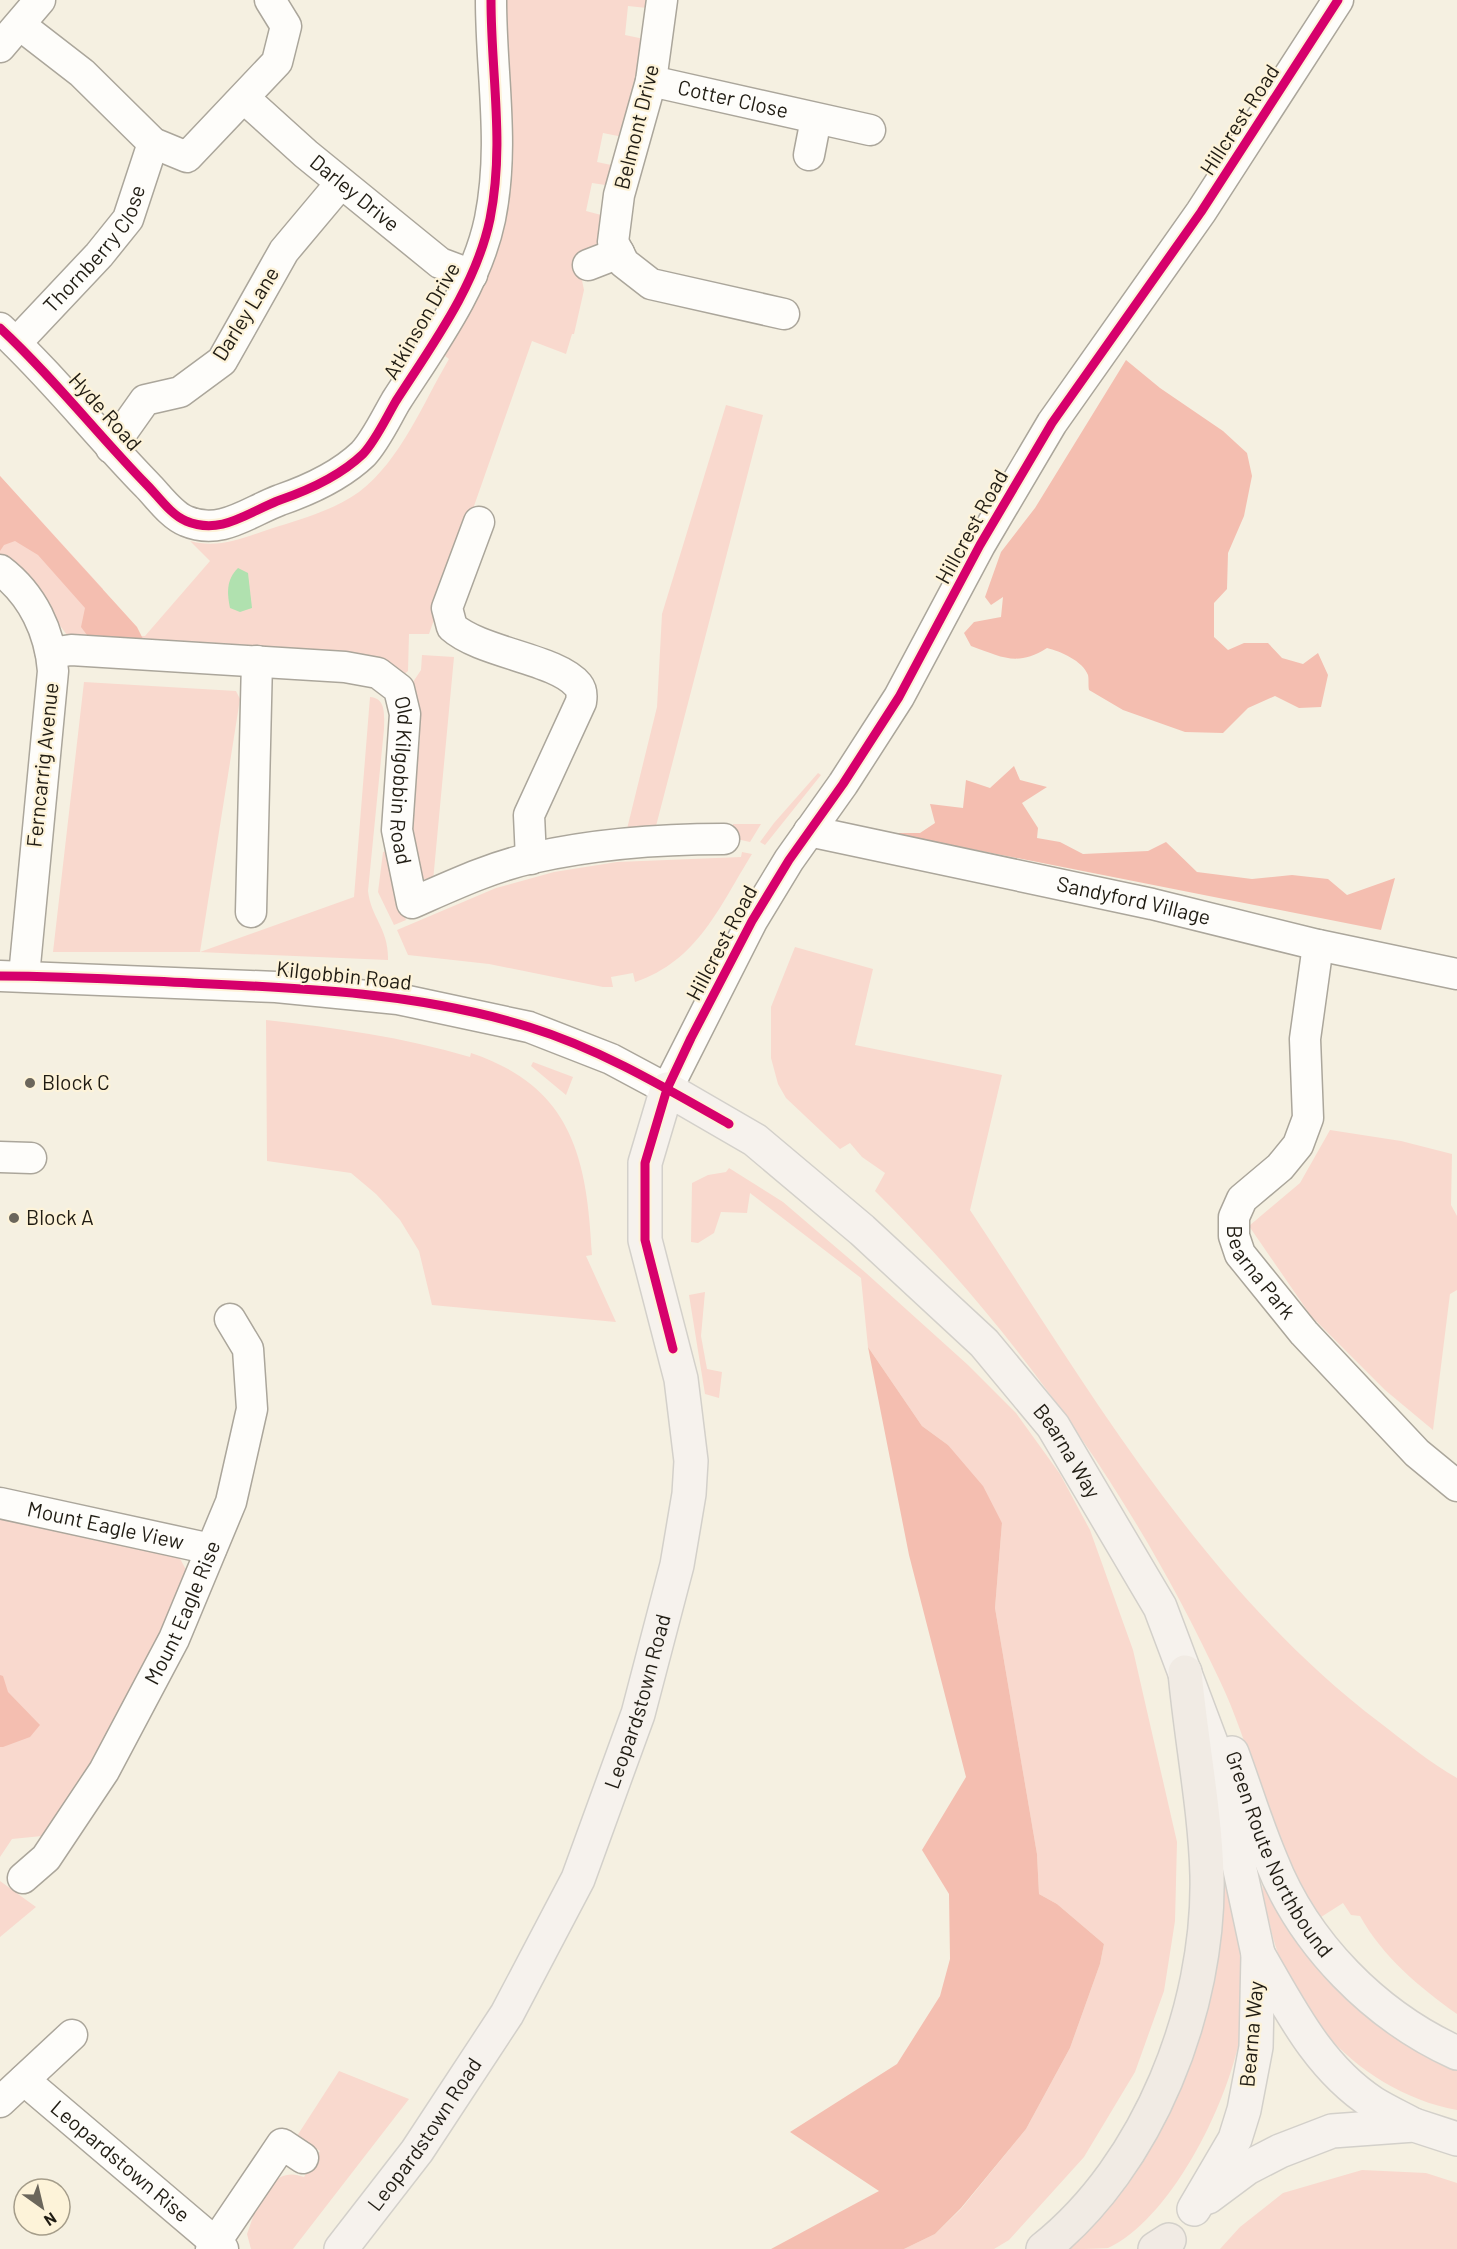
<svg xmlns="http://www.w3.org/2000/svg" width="1457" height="2249" font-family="Barlow,sans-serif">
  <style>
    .green { fill: #f9d9ce }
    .forest { fill: #f4beb0 }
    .water { fill: #b0e1af }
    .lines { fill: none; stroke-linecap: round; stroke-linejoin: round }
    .minor-casing { stroke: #aba69b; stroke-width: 33 }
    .major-casing { stroke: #d3d0ca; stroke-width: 36 }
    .highway-casing { stroke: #d3d0ca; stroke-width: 36 }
    .minor { stroke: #fefdfa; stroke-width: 30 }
    .major { stroke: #f6f2ed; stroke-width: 33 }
    .highway { stroke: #f1ebe4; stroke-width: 33 }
    .cycleway-casing { stroke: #fdf3d9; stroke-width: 13 }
    .cycleway { stroke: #d6006c; stroke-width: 9 }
    .poi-dot { fill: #6b665b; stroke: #fdf3d9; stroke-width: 2 }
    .labels { text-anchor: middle; stroke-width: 4.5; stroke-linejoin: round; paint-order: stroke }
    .street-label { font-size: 21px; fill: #201c13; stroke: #fdf3d9 }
    .poi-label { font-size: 21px; fill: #201c13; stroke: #fdf3d9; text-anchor: start }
  </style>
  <rect width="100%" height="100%" fill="#f5f0e1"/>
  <!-- green -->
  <path class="green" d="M 500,0 L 648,0 L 647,8 L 628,6 L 625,35 L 644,39 L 639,70 L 623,137 L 603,133 L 597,162 L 616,166 L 612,186 L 592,183 L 586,211 L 605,216 L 599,250 L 578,261 L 584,290 L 574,334 L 572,334 L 566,354 L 532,341 L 429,634 L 409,634 L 408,671 L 402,676 L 67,635 L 11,560 L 0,554 L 0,476 L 103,589 L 93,636 L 145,636 L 210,561 L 190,541 C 218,549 243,538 270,529 C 301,519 332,511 359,492 C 401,460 423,403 449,359 L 445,356 L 472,307 Z
    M 726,405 L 763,415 L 656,826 L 627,829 L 657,707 L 662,614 Z
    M 422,655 L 454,657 L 433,881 L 428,882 L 420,876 C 417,860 411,841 411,825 C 411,780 431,727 411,685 L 421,670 Z
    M 84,682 L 236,691 L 240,699 L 200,952 L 354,897 L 370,697 C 387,698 384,717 384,729 L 368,891 C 371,918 389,929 388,960 L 199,952 L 53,952 Z
    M 818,773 L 821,775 L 765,845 L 760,842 L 774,823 Z
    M 733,824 L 761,824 L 750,842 L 732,838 Z
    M 387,851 L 393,879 L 406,920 L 394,925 L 378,892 L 383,852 Z
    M 742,852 L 752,854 C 719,907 698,961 635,982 L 633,973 L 611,977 L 613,987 L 603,987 L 489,964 L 408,955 L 397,930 L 496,888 L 554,872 L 617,862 L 741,857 Z
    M 795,947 L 873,969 L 855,1045 L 1002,1075 L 970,1210 C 1091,1392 1203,1588 1379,1722 C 1404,1741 1430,1763 1457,1778 L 1457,2014 C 1419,1987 1383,1957 1360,1916 L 1351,1915 L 1343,1903 L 1318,1919 C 1309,1904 1298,1888 1291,1872 C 1263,1810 1249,1742 1220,1681 C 1135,1499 1018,1333 875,1191 L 885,1173 L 862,1157 L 850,1143 L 840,1149 L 786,1098 L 778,1084 L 771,1058 L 771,1007 Z
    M 266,1020 C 336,1028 403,1037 470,1057 L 471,1053 C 573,1087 587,1159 592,1255 L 586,1256 L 616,1322 L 432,1305 L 419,1251 L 400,1220 L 376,1194 L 351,1173 L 267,1161 Z
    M 533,1062 L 573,1077 L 566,1095 L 531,1066 Z
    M 1330,1130 L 1401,1141 L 1452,1154 L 1451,1205 L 1457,1216 L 1457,1290 L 1450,1294 L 1433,1430 L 1385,1390 L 1311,1316 L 1249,1226 L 1300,1183 Z
    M 729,1168 L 783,1202 L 866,1273 L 968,1365 L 1016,1413 L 1060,1474 L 1090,1530 L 1133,1650 L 1177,1842 L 1175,1921 L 1164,1991 L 1135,2072 L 1084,2157 L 1009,2240 L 994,2249 L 904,2249 L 935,2234 L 961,2209 L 1026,2129 L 1070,2048 L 1100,1964 L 1104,1944 L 1057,1904 L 1039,1894 L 1037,1854 L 995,1608 L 1002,1523 L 948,1445 L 922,1426 L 868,1347 L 861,1278 L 750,1193 L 747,1213 L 721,1212 L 714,1233 L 698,1243 L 691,1242 L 692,1183 L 708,1175 L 726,1172 Z
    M 705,1292 L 701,1336 L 707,1369 L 722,1372 L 719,1398 L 705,1394 L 689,1295 Z
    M 0,1516 L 98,1541 L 178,1555 L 190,1577 C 144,1664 102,1758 42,1836 L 12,1839 L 0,1857 Z
    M 1221,1868 C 1232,1910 1245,1953 1245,1997 C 1245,2072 1178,2216 1108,2248 C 1096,2249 1072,2249 1058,2249 L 1160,2125 Z
    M 1266,1872 L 1295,1928 L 1457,2061 L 1457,2110 C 1365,2093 1289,2015 1270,1925 C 1266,1907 1258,1889 1266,1872 Z
    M 0,1881 L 36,1907 L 0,1937 Z
    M 339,2071 L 409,2099 L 293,2249 L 251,2249 L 247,2234 L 254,2214 L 250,2211 C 265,2192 277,2166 304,2177 L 320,2151 L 297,2136 Z
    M 1362,2170 L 1426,2173 L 1457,2183 L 1457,2249 L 1220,2249 L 1240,2227 L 1283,2193 Z"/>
  <!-- forest -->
  <path class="forest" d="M 1126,360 L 1160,388 L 1223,431 L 1247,453 L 1252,476 L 1244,516 L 1228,553 L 1227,589 L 1214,603 L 1214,637 L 1228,650 L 1244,643 L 1268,643 L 1282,658 L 1303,664 L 1318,653 L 1328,675 L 1321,707 L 1299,708 L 1275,696 L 1248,708 L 1223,733 L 1185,732 L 1123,710 L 1089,690 C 1088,686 1089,679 1088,675 C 1083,661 1060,651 1047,648 C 1017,667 1002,657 971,646 L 964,633 L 974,622 L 1001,617 L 1003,597 L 991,605 L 985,597 L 1001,552 L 1035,508 Z
    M 0,476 L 137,627 L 146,645 L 93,643 L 81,627 L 85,608 L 38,555 L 15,541 L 4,545 L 0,551 Z
    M 1014,766 L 1020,780 L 1047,787 L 1022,803 L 1038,828 L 1037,838 L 1060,842 L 1083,854 L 1148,851 L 1166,842 L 1197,872 L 1252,879 L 1292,875 L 1328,879 L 1347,895 L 1395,878 L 1381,930 L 891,833 L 920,833 L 935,823 L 930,804 L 963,808 L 966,780 L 990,788 Z
    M 868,1347 L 922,1426 L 948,1445 L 983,1486 L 1002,1523 L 995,1608 L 1037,1854 L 1039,1894 L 1057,1904 L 1104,1944 L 1100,1964 L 1070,2048 L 1026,2129 L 961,2208 L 935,2234 L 904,2249 L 771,2249 L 879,2191 L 790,2132 L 897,2064 L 940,1996 L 950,1959 L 949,1894 L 922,1850 L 966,1777 L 909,1555 Z
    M 0,1675 L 3,1676 L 8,1692 L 40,1725 L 30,1737 L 3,1747 L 0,1747 Z"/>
  <!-- water -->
  <path class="water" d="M 238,568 L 248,573 L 252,608 L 240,612 L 230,608 C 227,593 226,580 238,568 Z"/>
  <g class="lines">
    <!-- minor casing -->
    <g class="minor-casing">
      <g id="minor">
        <path d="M 662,0 L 651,81 L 619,195 L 613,242 L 624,263 L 651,284 L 784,314"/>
        <path d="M 20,25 L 82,73 L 153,143 L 187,157 L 277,62 L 286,26 L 270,0"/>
        <path d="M 0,47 L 40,0"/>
        <path id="s1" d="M 651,81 L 870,130"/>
        <path id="s2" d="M 244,98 L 306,154 L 440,263 L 472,275"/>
        <path d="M 809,155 L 816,119"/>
        <path d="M 588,265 L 619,253"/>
        <path d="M 0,328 C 53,377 97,434 147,485 C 158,496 171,515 186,521 C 221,536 248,512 280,500 C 309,490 340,476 363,454 C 376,440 386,418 396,401 C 432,345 476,286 490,219 C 505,144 491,75 491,0"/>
        <path id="s3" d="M 16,343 L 99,255 L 128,219 L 153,143"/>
        <path d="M 111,448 L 145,400 L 180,392 L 222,361 L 284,251 L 341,183"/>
        <path d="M 479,522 L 447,608 L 452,627 C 481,653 557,659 578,685 C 582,690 582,696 581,702 L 529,815 L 531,859"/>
        <path d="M 0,570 C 33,595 50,632 53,671 L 24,976"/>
        <path id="s4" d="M 51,653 L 71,650 L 345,667 L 378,673 L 399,689 L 405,714 L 397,830 L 412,903 C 451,886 491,867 532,858 C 594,844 661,839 724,839"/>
        <path id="s5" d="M 809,831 L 1152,904 L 1318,945 L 1457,974"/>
        <path d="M 251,912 L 257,661"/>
        <path id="s6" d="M 1318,945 L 1305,1039 L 1308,1118 L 1298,1145 L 1280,1167 L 1242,1199 L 1234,1217 L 1234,1236 L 1240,1254 L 1304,1333 L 1417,1453 L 1457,1486"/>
        <path d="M 0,976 L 276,987 L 398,999 L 529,1027 L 611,1059 L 667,1089 L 752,921 L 789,860 L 843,784 L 899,697 L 980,545 L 1052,423 L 1201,212 L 1338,0"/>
        <path d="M 0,1157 L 31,1158"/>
        <path id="s7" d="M 0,1503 L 211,1549"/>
        <path id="s8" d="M 23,1878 L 46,1858 L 104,1771 L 174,1639 L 231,1502 L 252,1409 L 248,1349 L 230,1319"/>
        <path id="s9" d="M 24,2080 L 223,2249"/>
        <path d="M 0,2102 L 72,2035"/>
        <path d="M 211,2249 L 282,2144 L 303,2158"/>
      </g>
    </g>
    <!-- major casing -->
    <g class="major-casing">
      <g id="major">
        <path id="s10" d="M 1232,1753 C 1245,1788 1256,1825 1271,1860 C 1304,1944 1375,2016 1457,2053"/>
        <path d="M 1258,1954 C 1290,2009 1318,2067 1373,2103 C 1386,2111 1401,2118 1414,2125"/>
        <path d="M 1208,2197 L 1247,2168 L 1280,2151 L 1332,2131 L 1414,2125 L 1457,2139"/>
        <path id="s11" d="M 341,2249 L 417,2151 L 507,2014 L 578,1879 L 638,1714 L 677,1565 L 689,1494 L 691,1461 L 681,1379 L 645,1240 L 645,1163 L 667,1089 L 755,1140 L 862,1230 L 984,1343 L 1053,1426 L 1160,1607 L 1215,1753 L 1258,1954 L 1256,2047 L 1244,2110 L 1235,2139 L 1194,2209"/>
      </g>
    </g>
    <!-- highway casing -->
    <g class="highway-casing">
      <path id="highway" d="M 1043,2249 C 1149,2165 1210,2008 1207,1875 C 1205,1807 1191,1739 1185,1672
        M 1155,2249 L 1169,2240"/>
    </g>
    <!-- minor -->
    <use href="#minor" class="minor"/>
    <!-- major -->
    <use href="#major" class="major"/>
    <!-- highway -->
    <use href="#highway" class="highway"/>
    <!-- cycleway casing -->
    <g class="cycleway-casing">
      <path id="cycleway" d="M 0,328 C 53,377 97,434 147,485 C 158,496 171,515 186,521 C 221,536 248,512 280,500 C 309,490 340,476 363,454 C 376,440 386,418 396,401 C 432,345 476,286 490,219 C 505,144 491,75 491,0
        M 0,976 C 64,976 127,980 191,983 C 303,988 421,993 529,1027 C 600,1049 664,1087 729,1124
        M 673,1349 L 645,1240 L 645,1163 L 667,1089 L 691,1038 L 752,921 L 789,860 L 843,784 L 899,697 L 980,545 L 1052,423 L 1201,212 L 1338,0"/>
    </g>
    <!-- cycleway -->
    <use href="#cycleway" class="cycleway"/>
  </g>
  <!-- markers -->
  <g class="poi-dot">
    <circle cx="30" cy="1083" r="6"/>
    <circle cx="14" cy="1218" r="6"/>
  </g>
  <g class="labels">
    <!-- street labels -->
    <g class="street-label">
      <text dy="7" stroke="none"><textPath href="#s1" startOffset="84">Cotter Close</textPath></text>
      <text transform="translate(1240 120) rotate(-57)" y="7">Hillcrest Road</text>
      <text transform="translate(637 127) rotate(-76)" y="7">Belmont Drive</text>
      <text dy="7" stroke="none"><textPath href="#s2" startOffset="146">Darley Drive</textPath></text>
      <text dy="7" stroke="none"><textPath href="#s3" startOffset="124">Thornberry Close</textPath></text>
      <text transform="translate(246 314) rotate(-58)" y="7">Darley Lane</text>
      <text transform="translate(422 321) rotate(-60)" y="7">Atkinson Drive</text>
      <text transform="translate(105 412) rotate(48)" y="7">Hyde Road</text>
      <text transform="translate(972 527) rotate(-61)" y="7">Hillcrest Road</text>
      <text transform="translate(43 765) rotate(-84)" y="7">Ferncarrig Avenue</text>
      <text dy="7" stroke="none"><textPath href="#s4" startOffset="447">Old Kilgobbin Road</textPath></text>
      <text dy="7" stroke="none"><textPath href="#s5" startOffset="332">Sandyford Village</textPath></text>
      <text transform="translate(722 943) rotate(-62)" y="7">Hillcrest Road</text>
      <text transform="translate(344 976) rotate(6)" y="7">Kilgobbin Road</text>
      <text dy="7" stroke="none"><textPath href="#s6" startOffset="364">Bearna Park</textPath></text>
      <text dy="7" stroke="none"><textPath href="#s11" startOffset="1800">Bearna Way</textPath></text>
      <text dy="7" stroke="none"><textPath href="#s7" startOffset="108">Mount Eagle View</textPath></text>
      <text dy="7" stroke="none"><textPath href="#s8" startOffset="312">Mount Eagle Rise</textPath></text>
      <text dy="7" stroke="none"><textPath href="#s11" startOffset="628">Leopardstown Road</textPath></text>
      <text dy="7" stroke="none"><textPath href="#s10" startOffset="112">Green Route Northbound</textPath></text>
      <text transform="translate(1252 2034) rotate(-85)" y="7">Bearna Way</text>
      <text dy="7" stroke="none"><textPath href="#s11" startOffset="142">Leopardstown Road</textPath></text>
      <text dy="7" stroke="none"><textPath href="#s9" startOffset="126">Leopardstown Rise</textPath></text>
    </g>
    <!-- poi labels -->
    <g class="poi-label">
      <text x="42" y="1090">Block C</text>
      <text x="26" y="1225">Block A</text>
    </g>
  </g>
  <!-- north arrow -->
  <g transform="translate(42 2207) rotate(146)"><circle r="28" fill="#fdf3d9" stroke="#a59d8a" stroke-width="1.5"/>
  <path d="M0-4.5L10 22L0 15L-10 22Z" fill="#6b665b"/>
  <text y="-9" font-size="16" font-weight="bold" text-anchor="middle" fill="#201c13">N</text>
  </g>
</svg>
